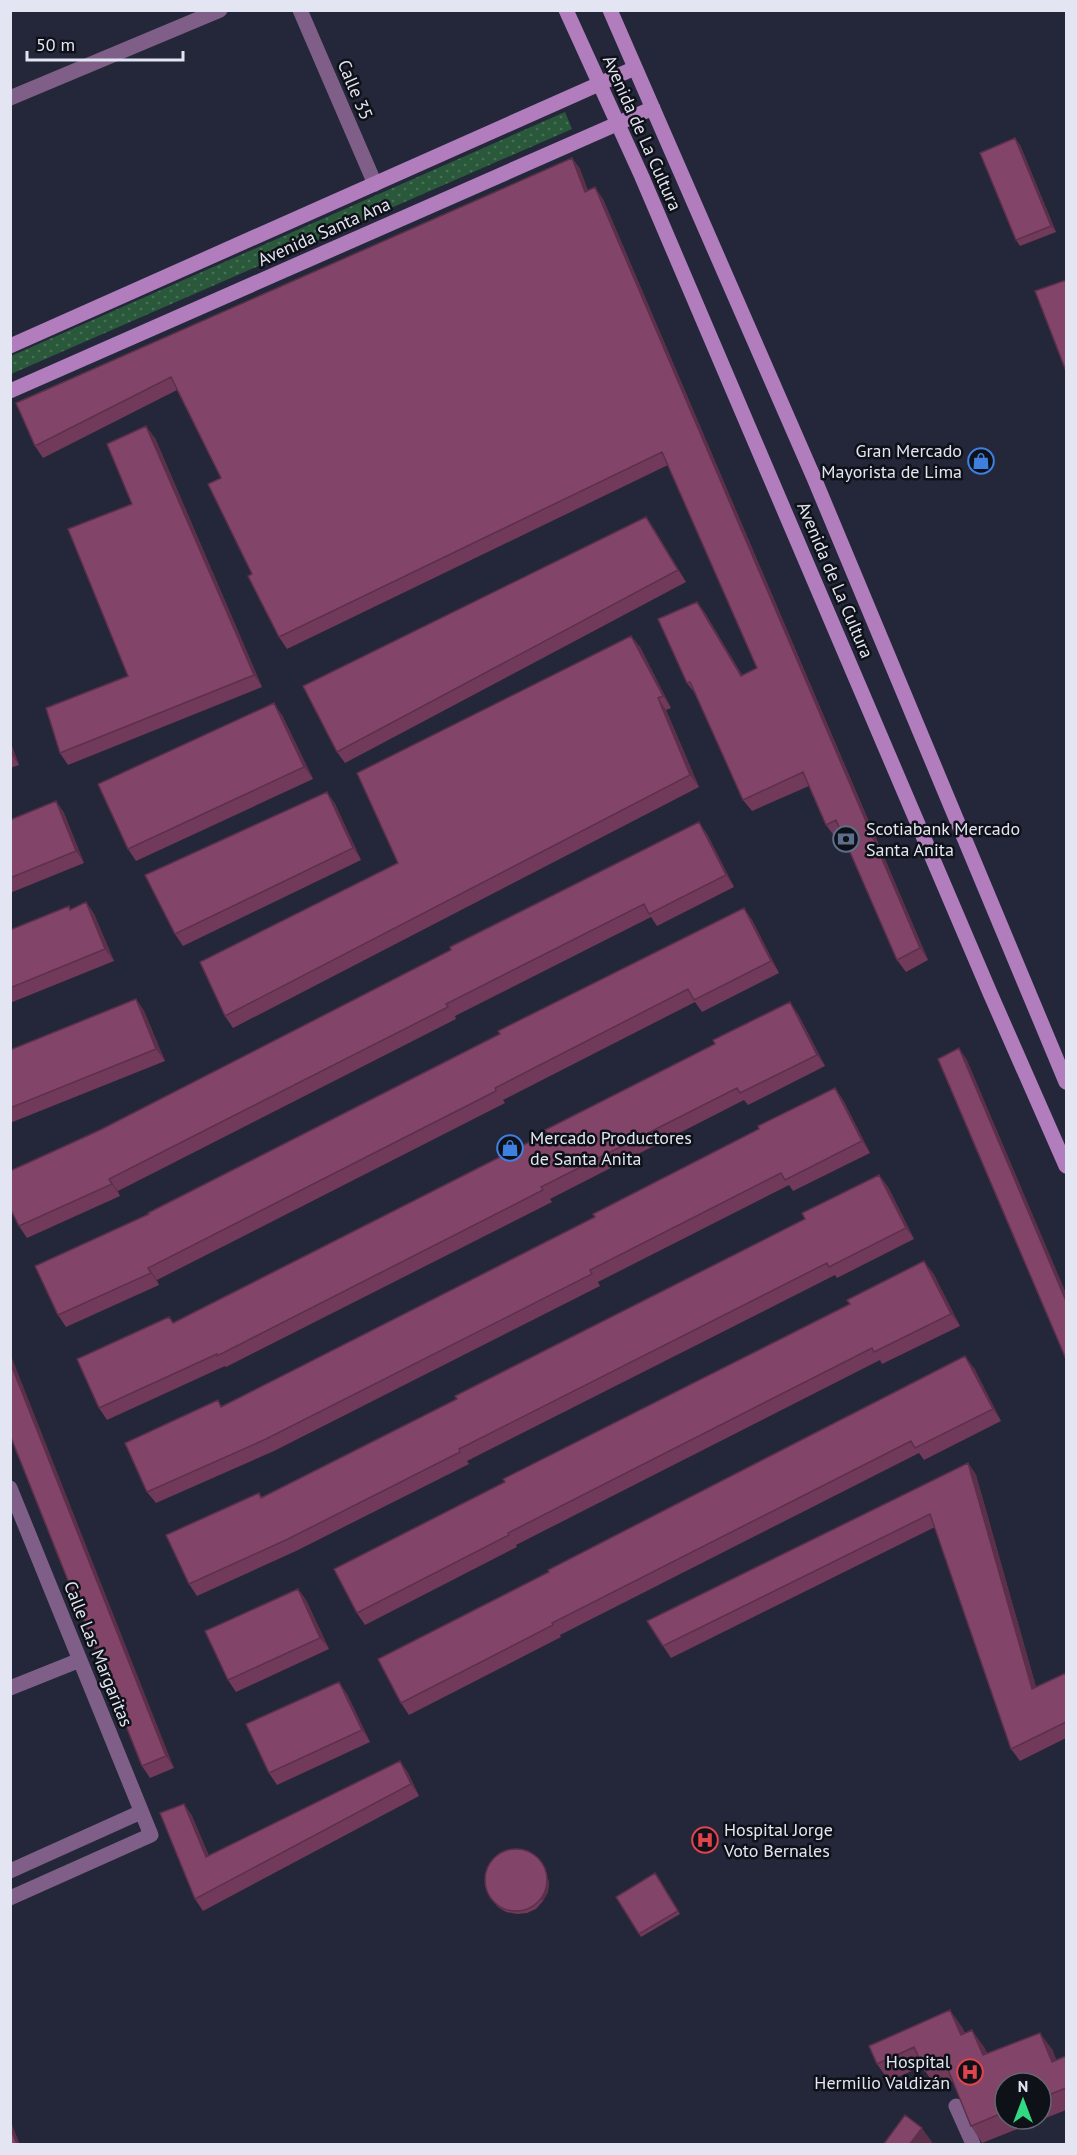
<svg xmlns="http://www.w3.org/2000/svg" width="1077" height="2155" font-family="'PT Sans',sans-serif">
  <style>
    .grass { fill: url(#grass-dots) }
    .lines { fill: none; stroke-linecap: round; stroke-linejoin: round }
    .street { stroke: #7f5f87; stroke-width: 15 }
    .secondary { stroke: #b17dbc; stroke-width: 15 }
    .wall { fill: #713a5a; fill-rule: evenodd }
    .shaded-wall { fill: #5c304a }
    .building { fill: #834469; stroke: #5c304a; stroke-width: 1.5 }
    .labels { text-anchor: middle; stroke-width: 5; stroke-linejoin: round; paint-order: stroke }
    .street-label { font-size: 18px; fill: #e3e6f2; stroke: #0f1118 }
    .poi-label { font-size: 18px; fill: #e3e6f2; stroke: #0f1118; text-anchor: start }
  </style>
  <defs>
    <pattern id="grass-dots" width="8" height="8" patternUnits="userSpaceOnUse" patternTransform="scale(1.5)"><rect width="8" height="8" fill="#2a583a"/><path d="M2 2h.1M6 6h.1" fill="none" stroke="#497057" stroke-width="1.8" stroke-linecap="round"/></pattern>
  </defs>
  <rect width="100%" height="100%" fill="#232739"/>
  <!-- grass -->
  <path class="grass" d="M 565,112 L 572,129 L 11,374 L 11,356 Z"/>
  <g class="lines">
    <!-- street -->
    <path class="street" d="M 300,10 L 375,184
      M 10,98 L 220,10
      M 10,1488 L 151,1835 L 10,1898
      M 10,1688 L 80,1660
      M 10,1871 L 141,1812
      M 956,2106 L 973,2144"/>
    <!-- secondary -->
    <path class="secondary" d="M 566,10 L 642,177 L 990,993 L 1066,1166
      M 610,10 L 814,478 L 1066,1082
      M 10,346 L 635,68
      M 10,391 L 653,108"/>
  </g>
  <!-- wall -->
  <path class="wall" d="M 1020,145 L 1056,232 L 1020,246 L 1016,240 Z
    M 572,158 L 580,169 L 588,191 L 603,199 L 928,960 L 906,972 L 897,960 L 842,833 L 835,837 L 826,825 L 809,786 L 752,811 L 743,800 L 696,695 L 687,683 L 697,602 L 705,613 L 742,676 L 757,668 L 668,465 L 287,649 L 279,637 L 252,574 L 221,478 L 177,390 L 43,458 L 35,446 Z
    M 155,438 L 262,687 L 68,765 L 60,753 L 128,676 L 132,504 Z
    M 654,529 L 686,582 L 345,763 L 337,752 Z
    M 631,636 L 640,647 L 671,708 L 666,710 L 699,787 L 233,1028 L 225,1016 L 398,863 Z
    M 282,715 L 313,779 L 136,861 L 128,849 Z
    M 10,741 L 19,765 L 10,768 Z
    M 327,792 L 335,804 L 361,860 L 183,946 L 175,934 Z
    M 56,801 L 64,813 L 84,863 L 10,893 L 10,820 Z
    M 707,834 L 734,887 L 657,926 L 651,917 L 455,1016 L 456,1019 L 118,1191 L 120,1196 L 27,1238 L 19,1226 L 100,1130 Z
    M 86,902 L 94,914 L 114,961 L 10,1003 L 10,930 L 71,909 Z
    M 744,908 L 752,920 L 779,973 L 702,1012 L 695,1002 L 503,1100 L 505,1103 L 157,1280 L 159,1285 L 66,1327 L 58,1315 L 149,1214 Z
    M 136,999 L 144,1011 L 165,1061 L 10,1123 L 10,1050 Z
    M 798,1014 L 825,1066 L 748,1105 L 744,1100 L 550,1199 L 552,1202 L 226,1367 L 225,1366 L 107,1420 L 99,1408 L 169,1317 L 174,1323 Z
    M 835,1088 L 843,1100 L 870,1153 L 793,1191 L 789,1185 L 598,1282 L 600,1286 L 274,1451 L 156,1503 L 147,1492 L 222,1406 L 595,1217 L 759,1129 Z
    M 879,1175 L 888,1187 L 914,1239 L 837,1278 L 835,1275 L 467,1461 L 469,1464 L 296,1551 L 197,1596 L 189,1584 L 259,1493 L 262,1497 L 457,1399 L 805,1219 Z
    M 933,1273 L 960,1326 L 882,1364 L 880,1360 L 516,1545 L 517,1547 L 365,1625 L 357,1613 Z
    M 974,1368 L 1001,1421 L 924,1460 L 919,1453 L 560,1635 L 561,1637 L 409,1715 L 401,1703 Z
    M 10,1435 L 174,1768 L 150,1778 L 142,1766 Z
    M 968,1463 L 976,1475 L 1036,1687 L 1066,1673 L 1066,1738 L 1020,1761 L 1011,1749 L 935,1527 L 671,1658 L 663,1646 Z
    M 298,1589 L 306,1600 L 329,1649 L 236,1692 L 228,1680 Z
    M 347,1694 L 370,1742 L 277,1785 L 269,1773 Z
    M 400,1761 L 408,1773 L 419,1796 L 203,1911 L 195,1899 L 184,1804 L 192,1816 L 209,1856 Z
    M 540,1861 L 542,1864 L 549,1882 L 548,1892 L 543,1901 L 536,1909 L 527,1913 L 517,1914 L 506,1912 L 498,1907 L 491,1899 Z
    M 655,1873 L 680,1914 L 641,1937 L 616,1897 Z
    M 962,2027 L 965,2033 L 984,2047 L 987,2053 L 1052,2049 L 1056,2060 L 1066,2056 L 1066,2110 L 982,2143 L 971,2126 L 953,2081 L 937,2088 L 925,2071 L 923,2066 L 889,2081 L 877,2064 ZM 1005,2083 L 1041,2083 L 1041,2119 L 1005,2119 Z"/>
  <!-- shaded-wall -->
  <path class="shaded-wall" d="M 1015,138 L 1020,145 L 1056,232 L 1051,226 Z
    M 572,158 L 580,169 L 593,204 L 585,192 Z
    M 595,187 L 603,199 L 928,960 L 920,948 Z
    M 146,426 L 155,438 L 262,687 L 254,675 Z
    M 646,517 L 654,529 L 686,582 L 678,570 Z
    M 697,602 L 705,613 L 750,688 L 741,676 Z
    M 631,636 L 640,647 L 671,708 L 663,696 Z
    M 658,698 L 666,710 L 699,787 L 690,775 Z
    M 274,703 L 282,715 L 313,779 L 304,767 Z
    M 10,741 L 19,765 L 10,752 Z
    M 327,792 L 335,804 L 361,860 L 353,848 Z
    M 56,801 L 64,813 L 84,863 L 76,851 Z
    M 699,822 L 707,834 L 734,887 L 726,875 Z
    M 86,902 L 94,914 L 114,961 L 105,949 Z
    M 744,908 L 752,920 L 779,973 L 771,961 Z
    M 136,999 L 144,1011 L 165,1061 L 156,1049 Z
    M 790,1002 L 798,1014 L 825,1066 L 817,1055 Z
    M 959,1048 L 967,1060 L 1066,1293 L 1066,1301 Z
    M 835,1088 L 843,1100 L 870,1153 L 862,1141 Z
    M 879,1175 L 888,1187 L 914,1239 L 906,1228 Z
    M 109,1179 L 118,1191 L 120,1196 L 112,1184 Z
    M 924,1261 L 933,1273 L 960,1326 L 951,1314 Z
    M 148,1268 L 157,1280 L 159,1285 L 151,1273 Z
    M 10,1353 L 174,1768 L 166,1756 L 10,1362 Z
    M 965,1356 L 974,1368 L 1001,1421 L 993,1409 Z
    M 968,1463 L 976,1475 L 1040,1701 L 1032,1689 Z
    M 298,1589 L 306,1600 L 329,1649 L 320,1638 Z
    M 339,1682 L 347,1694 L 370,1742 L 362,1730 Z
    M 400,1761 L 408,1773 L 419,1796 L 411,1784 Z
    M 184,1804 L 192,1816 L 214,1869 L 206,1857 Z
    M 540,1861 L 542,1864 L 549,1882 L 548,1892 L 543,1901 L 541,1898 Z
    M 950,2010 L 962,2027 L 973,2052 L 961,2035 Z
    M 972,2030 L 984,2047 L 995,2072 L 983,2055 Z
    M 1040,2033 L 1052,2049 L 1064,2078 L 1052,2062 Z
    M 10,2119 L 20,2145 L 17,2145 L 10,2126 Z
    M 922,2128 L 934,2145 L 909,2145 Z"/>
  <!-- building -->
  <path class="building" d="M 1015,138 L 1051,226 L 1016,240 L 980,153 Z
    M 572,158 L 585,192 L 595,187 L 920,948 L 897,960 L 836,820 L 826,825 L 803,772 L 743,800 L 690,682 L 687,683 L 658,619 L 697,602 L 741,676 L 757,668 L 662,452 L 279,637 L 248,576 L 252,574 L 208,484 L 221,478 L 171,377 L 35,446 L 16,403 Z
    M 1066,280 L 1066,371 L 1035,291 Z
    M 146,426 L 254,675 L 60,753 L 46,708 L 128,676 L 68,529 L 132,504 L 107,444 Z
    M 646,517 L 678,570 L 337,752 L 303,686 Z
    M 631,636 L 663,696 L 658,698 L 690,775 L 225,1016 L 200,962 L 398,863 L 357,773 Z
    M 274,703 L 304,767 L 128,849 L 98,784 Z
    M 327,792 L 353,848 L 175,934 L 145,875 Z
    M 56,801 L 76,851 L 10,878 L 10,820 Z
    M 699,822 L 726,875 L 649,914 L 644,904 L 446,1004 L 448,1007 L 109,1179 L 112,1184 L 19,1226 L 10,1208 L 10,1171 L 100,1130 L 451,950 L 450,947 Z
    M 86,902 L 105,949 L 10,988 L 10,930 L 69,906 L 70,910 Z
    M 744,908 L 771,961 L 694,1000 L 688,989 L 495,1088 L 496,1091 L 148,1268 L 151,1273 L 58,1315 L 35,1266 L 149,1214 L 148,1213 L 500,1034 L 498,1031 Z
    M 136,999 L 156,1049 L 10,1108 L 10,1050 Z
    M 790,1002 L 817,1055 L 740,1093 L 737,1088 L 541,1187 L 543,1190 L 217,1356 L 217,1354 L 99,1408 L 77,1359 L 169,1317 L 173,1323 L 547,1133 L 545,1130 L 715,1044 L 713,1040 Z
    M 959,1048 L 1066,1301 L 1066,1359 L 938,1059 Z
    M 835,1088 L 862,1141 L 785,1180 L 781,1173 L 590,1270 L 592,1274 L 266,1439 L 147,1492 L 125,1443 L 218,1400 L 221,1407 L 595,1217 L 593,1214 L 759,1129 L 758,1126 Z
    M 879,1175 L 906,1228 L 829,1267 L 827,1263 L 459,1449 L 460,1452 L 288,1539 L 189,1584 L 166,1535 L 259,1493 L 261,1498 L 457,1399 L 455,1396 L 805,1219 L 802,1213 Z
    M 924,1261 L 951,1314 L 874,1352 L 872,1348 L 508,1533 L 509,1535 L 357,1613 L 334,1569 L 505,1482 L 503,1479 L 850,1304 L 847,1300 Z
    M 965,1356 L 993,1409 L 915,1448 L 911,1441 L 552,1623 L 553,1625 L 401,1703 L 378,1659 L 549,1572 L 548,1570 Z
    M 10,1362 L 166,1756 L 142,1766 L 10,1435 Z
    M 968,1463 L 1032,1689 L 1066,1673 L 1066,1722 L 1011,1749 L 930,1514 L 663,1646 L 647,1621 Z
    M 298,1589 L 320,1638 L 228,1680 L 205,1631 Z
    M 339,1682 L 362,1730 L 269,1773 L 246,1724 Z
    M 400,1761 L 411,1784 L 195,1899 L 160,1813 L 184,1804 L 206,1857 Z
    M485 1880a31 31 0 1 1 62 0a31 31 0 1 1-62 0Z
    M 655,1873 L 678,1911 L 639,1934 L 616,1897 Z
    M 950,2010 L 961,2035 L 972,2030 L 983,2055 L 1040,2033 L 1052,2062 L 1066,2056 L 1066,2088 L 1041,2098 L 1041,2083 L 1005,2083 L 1005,2112 L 971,2126 L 945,2062 L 925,2071 L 914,2047 L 877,2064 L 869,2046 Z
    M 905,2115 L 922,2128 L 909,2145 L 883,2145 Z
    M 10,2126 L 17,2145 L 10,2145 Z"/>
  <!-- icons -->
  <defs>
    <g id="shop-ring" transform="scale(1.35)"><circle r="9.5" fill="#0f1118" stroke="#3f7fe0" stroke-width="1.5"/><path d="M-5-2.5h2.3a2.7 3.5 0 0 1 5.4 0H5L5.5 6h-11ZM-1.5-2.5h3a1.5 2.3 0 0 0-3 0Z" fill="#3f7fe0"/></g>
    <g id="bank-ring" transform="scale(1.35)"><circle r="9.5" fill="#0f1118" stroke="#5c6f8a" stroke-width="1.5"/><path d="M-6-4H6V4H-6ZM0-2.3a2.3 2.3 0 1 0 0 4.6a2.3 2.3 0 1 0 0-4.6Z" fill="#5c6f8a"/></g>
    <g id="hospital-ring" transform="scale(1.35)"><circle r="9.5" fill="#0f1118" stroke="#e0444e" stroke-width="1.5"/><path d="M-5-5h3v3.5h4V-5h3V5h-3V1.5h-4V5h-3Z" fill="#e0444e"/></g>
  </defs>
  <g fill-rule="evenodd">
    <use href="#shop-ring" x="981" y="461"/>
    <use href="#bank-ring" x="846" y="839"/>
    <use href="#shop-ring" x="510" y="1148"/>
    <use href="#hospital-ring" x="705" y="1840"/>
    <use href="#hospital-ring" x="970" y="2072"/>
  </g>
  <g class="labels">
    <!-- street labels -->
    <g class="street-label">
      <text transform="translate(355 90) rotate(67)" y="6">Calle 35</text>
      <text transform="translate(642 133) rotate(66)" y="6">Avenida de La Cultura</text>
      <text transform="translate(324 232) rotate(-24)" y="6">Avenida Santa Ana</text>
      <text transform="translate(835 580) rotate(67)" y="6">Avenida de La Cultura</text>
      <text transform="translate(98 1654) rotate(68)" y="6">Calle Las Margaritas</text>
    </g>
    <!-- poi labels -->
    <g class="poi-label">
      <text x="962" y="457" text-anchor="end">Gran Mercado<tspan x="962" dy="21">Mayorista de Lima</tspan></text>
      <text x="866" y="835">Scotiabank Mercado<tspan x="866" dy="21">Santa Anita</tspan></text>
      <text x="530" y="1144">Mercado Productores<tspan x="530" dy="21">de Santa Anita</tspan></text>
      <text x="724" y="1836">Hospital Jorge<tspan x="724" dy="21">Voto Bernales</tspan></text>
      <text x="950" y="2068" text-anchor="end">Hospital<tspan x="950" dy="21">Hermilio Valdizán</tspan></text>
    </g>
  </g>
  <!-- border -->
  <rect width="1077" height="2155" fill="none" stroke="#e3e6f2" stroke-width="24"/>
  <!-- north arrow -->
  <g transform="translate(1023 2101)"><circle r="28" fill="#0f1118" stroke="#64666f" stroke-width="1.5"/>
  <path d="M0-4.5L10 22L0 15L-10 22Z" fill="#33d882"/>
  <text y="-9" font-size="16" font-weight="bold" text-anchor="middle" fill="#e3e6f2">N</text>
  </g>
  <!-- scale -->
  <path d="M27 51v9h156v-9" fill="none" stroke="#e3e6f2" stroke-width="3"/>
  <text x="36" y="51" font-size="18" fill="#e3e6f2" stroke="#0f1118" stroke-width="4.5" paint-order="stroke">50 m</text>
</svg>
